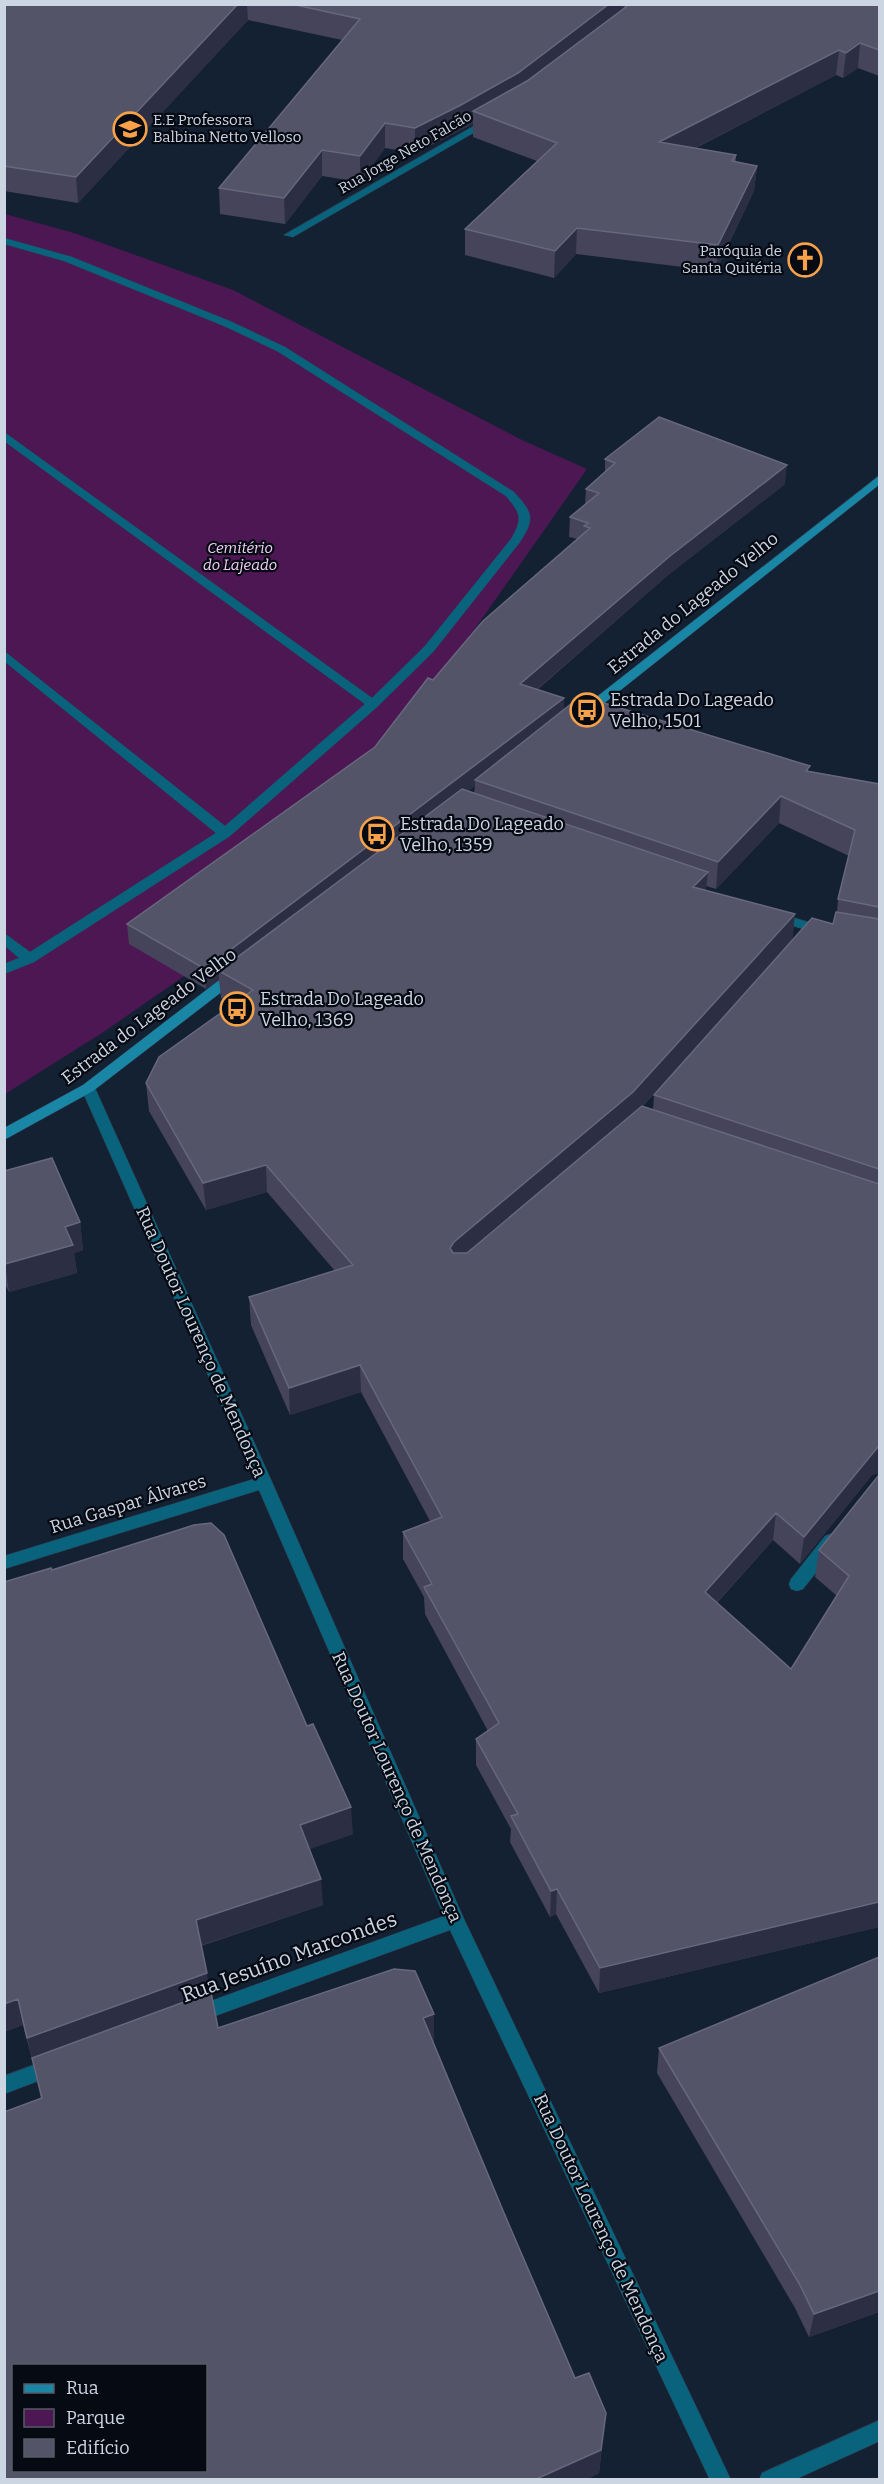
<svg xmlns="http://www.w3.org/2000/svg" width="884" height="2484" font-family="Bitter,serif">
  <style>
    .green { fill: #4d1754 }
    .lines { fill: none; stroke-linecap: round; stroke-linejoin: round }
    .lane-casing { stroke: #313e4f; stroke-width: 1 }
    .street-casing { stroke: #313e4f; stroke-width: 1 }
    .secondary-casing { stroke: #313e4f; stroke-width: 1 }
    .lane { fill: #09637c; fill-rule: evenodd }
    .street { fill: #09637c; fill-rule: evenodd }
    .secondary { fill: #1986a6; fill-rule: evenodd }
    .wall { fill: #46445a; fill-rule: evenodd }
    .shaded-wall { fill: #2c2f44 }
    .building { fill: #545469; stroke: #67687c; stroke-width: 1.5; fill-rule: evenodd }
    .labels { text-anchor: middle; stroke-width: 4.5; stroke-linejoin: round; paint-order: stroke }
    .far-poi-label { font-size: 15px; fill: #ccd5e2; stroke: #060a13; text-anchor: start }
    .far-street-label { font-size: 15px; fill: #ccd5e2; stroke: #060a13 }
    .far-park-label { font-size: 15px; font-style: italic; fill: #f1cff5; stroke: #060a13 }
    .street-label { font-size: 18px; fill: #ccd5e2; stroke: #060a13 }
    .poi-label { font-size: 18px; fill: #ccd5e2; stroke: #060a13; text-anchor: start }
    .near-street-label { font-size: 21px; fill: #ccd5e2; stroke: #060a13 }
  </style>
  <rect width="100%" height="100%" fill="#142133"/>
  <!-- green -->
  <path class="green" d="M 5,214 L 74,233 L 233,290 L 524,441 L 587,469 L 418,710 L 219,952 L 102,1033 L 5,1094 Z"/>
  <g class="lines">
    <!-- lane casing -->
    <g class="lane-casing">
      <path id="lane" d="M 4,238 L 72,257 L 232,322 L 285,347 L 514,492 C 532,512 536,518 520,542 L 433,652 L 377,707 L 230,836 L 34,962 L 4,974 L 4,964 L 19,958 L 4,945 L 4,933 L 30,952 L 216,833 L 4,661 L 4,651 L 225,826 L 365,704 L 4,441 L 4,432 L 372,698 L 425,646 L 511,539 C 523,518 521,514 506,496 L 277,351 L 224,326 L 64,261 L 4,244 Z"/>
    </g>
    <!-- street casing -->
    <g class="street-casing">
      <path id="street" d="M 486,119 L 494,121 L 293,237 L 284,235 Z
        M 775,912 L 828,928 L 830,931 L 823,935 L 770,919 L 768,916 Z
        M 88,1083 L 95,1088 L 272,1482 L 464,1919 L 731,2480 L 710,2480 L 450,1930 L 196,2023 L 189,2021 L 187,2015 L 189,2009 L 444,1916 L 259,1490 L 4,1569 L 4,1556 L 254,1479 L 81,1088 Z
        M 831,1534 L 837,1536 L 839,1541 L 837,1546 L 803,1589 L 797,1591 L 791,1589 L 789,1584 L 791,1579 L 825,1536 Z
        M 55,2057 L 62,2060 L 65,2066 L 62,2072 L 4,2094 L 4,2076 Z
        M 880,2420 L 880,2441 L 794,2480 L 759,2480 L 762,2473 Z"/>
    </g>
    <!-- secondary casing -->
    <g class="secondary-casing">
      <path id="secondary" d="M 880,475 L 880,484 L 588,716 L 580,716 L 578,713 L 580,710 Z
        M 236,970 L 243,974 L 241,977 L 93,1091 L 4,1140 L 4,1128 L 83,1085 L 231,971 Z"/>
    </g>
    <!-- lane -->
    <use href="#lane" class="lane"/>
    <!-- street -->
    <use href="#street" class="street"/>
    <!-- secondary -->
    <use href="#secondary" class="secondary"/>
  </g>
  <!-- wall -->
  <path class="wall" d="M 4,4 L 879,4 L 879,76 L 858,68 L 843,78 L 836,75 L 696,148 L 736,155 L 736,162 L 757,166 L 754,191 L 716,271 L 576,254 L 554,278 L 465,255 L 465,229 L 537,161 L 473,137 L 473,124 L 415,153 L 385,148 L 360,182 L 322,176 L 285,224 L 220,214 L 219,188 L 342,40 L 248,20 L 78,203 L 4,191 Z
    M 605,459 L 785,484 L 668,575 L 537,690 L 564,698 L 564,710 L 810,771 L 879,784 L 879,1473 L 872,1475 L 800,1564 L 773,1540 L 717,1603 L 791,1669 L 837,1596 L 815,1577 L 819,1550 L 879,1475 L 879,1927 L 599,1993 L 556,1914 L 550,1917 L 510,1842 L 511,1829 L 476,1765 L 476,1739 L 488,1731 L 425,1614 L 424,1597 L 403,1559 L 403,1532 L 430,1521 L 361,1392 L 290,1415 L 251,1325 L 249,1297 L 335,1271 L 267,1192 L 206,1210 L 149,1111 L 146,1083 L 232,1005 L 221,998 L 219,980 L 206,989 L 129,944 L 127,924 L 375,747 L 433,680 L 578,539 L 569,537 L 570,517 L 585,504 L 586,489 L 605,473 ZM 475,786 L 474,793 L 468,791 ZM 779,823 L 849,856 L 838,899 L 837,912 L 833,924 L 792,941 L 795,914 L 706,890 L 706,886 L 716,889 ZM 708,1034 L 654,1095 L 653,1110 L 643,1106 Z
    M 4,1171 L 80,1222 L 83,1250 L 74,1253 L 77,1273 L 9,1292 L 4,1282 Z
    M 52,1570 L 353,1834 L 309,1849 L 323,1905 L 201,1946 L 209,1993 L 218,2028 L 434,2040 L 433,2041 L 504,2213 L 575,2378 L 603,2437 L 599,2473 L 585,2480 L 4,2480 L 41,2099 L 33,2063 L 23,2025 L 4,2032 Z
    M 659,2048 L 879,2312 L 809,2337 L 795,2308 L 657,2073 Z"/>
  <!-- shaded-wall -->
  <path class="shaded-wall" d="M 238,4 L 247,4 L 248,20 L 78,203 L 76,177 Z
    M 609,4 L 624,4 L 623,18 L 518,98 L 473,111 L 473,124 L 415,153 L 415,128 Z
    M 860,43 L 858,68 L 843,78 L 846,53 Z
    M 839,50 L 836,75 L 658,167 L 659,142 Z
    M 385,123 L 385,148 L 360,182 L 360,156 Z
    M 322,150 L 322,176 L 285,224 L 284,198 Z
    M 757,166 L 754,191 L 716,271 L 718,245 Z
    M 577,228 L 576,254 L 554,278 L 555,251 Z
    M 787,465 L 785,484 L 668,575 L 520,704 L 520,684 L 670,556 Z
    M 564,698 L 564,718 L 475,780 L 475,786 L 226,975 L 219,971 L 219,980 L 206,989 L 205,969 Z
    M 781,796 L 779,823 L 716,889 L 718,862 Z
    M 708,872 L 705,899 L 693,887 Z
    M 795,914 L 792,941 L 631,1119 L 454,1269 L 450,1248 L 454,1242 Z
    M 266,1165 L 267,1192 L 206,1210 L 203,1183 Z
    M 80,1222 L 83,1250 L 74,1253 L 77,1273 L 9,1292 L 5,1264 L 65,1227 Z
    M 360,1365 L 361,1392 L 290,1415 L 289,1388 Z
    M 879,1447 L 879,1473 L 872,1475 L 800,1564 L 804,1537 L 877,1448 Z
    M 776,1513 L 773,1540 L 702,1619 L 705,1592 Z
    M 351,1807 L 353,1834 L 301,1852 L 300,1825 Z
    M 321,1879 L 323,1905 L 199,1946 L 196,1920 Z
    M 557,1889 L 556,1914 L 550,1917 L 551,1891 Z
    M 879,1902 L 879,1927 L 599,1993 L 600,1968 Z
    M 207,1973 L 210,1999 L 33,2063 L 27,2038 Z
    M 18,1999 L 23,2025 L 4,2032 L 4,2004 Z
    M 434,2014 L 434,2040 L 423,2045 L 423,2018 Z
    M 879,2291 L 879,2312 L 809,2337 L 814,2314 Z
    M 606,2413 L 599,2473 L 585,2480 L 534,2480 Z"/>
  <!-- building -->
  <path class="building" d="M 4,4 L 238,4 L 76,177 L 4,166 Z
    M 291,4 L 609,4 L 518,73 L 459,106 L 415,128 L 385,123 L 360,156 L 322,150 L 284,198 L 219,188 L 360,19 Z
    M 630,4 L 879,4 L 879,50 L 860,43 L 846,53 L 839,50 L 659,142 L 736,155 L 732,161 L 757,166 L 718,245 L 577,228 L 555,251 L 465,229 L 557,143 L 473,111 L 527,81 Z
    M 659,417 L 787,465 L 670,556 L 520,684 L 564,698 L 205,969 L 127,924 L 375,747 L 428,678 L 433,680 L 483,621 L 590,528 L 584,526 L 588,523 L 570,517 L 599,493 L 586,489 L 615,463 L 605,459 Z
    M 581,696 L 810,766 L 806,771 L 879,784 L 879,907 L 838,899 L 855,830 L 781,796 L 718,862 L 475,780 Z
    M 462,789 L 708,872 L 693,887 L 795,914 L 633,1092 L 454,1242 L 450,1248 L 453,1253 L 467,1253 L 642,1106 L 879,1184 L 879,1447 L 877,1448 L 804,1537 L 776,1513 L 705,1592 L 791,1669 L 849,1576 L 819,1550 L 879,1475 L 879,1902 L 600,1968 L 557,1889 L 551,1891 L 511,1816 L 518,1814 L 476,1739 L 499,1723 L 424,1587 L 432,1584 L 403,1532 L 442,1517 L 360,1365 L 289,1388 L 249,1297 L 353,1265 L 266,1165 L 203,1183 L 146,1083 L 159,1057 L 253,990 L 219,971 Z
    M 836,912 L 879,919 L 879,1169 L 654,1095 L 812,918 L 833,924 Z
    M 52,1158 L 80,1222 L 65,1227 L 73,1245 L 5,1264 L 4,1171 Z
    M 211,1523 L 224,1535 L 307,1726 L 313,1724 L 351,1807 L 300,1825 L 321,1879 L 196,1920 L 207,1973 L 27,2038 L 18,1999 L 4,2004 L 4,1582 L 51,1568 L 52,1570 L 194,1525 Z
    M 879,1957 L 879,2291 L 814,2314 L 800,2285 L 659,2048 Z
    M 394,1969 L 415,1971 L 434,2014 L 423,2018 L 504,2213 L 575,2378 L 589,2373 L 606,2413 L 601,2450 L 534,2480 L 4,2480 L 4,2112 L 42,2098 L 32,2058 L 211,1992 L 218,2028 ZM 14,2366 L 206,2366 L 206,2470 L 14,2470 Z"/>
  <!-- icons -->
  <defs>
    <g id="school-ring" transform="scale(1.725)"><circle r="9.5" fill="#060a13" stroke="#f7a149" stroke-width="1.5"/><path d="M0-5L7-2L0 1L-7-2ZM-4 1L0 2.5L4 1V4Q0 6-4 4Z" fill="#f7a149"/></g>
    <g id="church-ring" transform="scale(1.725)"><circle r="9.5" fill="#060a13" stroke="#f7a149" stroke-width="1.5"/><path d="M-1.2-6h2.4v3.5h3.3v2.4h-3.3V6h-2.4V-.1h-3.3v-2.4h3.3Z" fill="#f7a149"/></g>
    <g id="bus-ring" transform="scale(1.725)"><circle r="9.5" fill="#060a13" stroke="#f7a149" stroke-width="1.5"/><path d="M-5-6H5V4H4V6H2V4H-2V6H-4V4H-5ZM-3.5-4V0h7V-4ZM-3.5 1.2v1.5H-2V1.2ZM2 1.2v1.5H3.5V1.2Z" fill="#f7a149"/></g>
  </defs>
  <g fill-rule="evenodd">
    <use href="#school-ring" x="130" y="129"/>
    <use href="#church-ring" x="805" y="260"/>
    <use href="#bus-ring" x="587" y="710"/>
    <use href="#bus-ring" x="377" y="834"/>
    <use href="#bus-ring" x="237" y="1009"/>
  </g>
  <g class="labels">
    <!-- far-poi labels -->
    <g class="far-poi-label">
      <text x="153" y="125">E.E Professora<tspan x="153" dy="17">Balbina Netto Velloso</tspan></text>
      <text x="782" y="256" text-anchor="end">Paróquia de<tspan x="782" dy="17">Santa Quitéria</tspan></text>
    </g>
    <!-- far-street labels -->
    <g class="far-street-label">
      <text transform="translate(405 152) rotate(-30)" y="5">Rua Jorge Neto Falcão</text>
    </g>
    <!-- far-park labels -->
    <g class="far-park-label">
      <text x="240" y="553">Cemitério<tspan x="240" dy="17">do Lajeado</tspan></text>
    </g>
    <!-- street labels -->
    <g class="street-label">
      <text transform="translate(693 603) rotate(-39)" y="6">Estrada do Lageado Velho</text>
      <text transform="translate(149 1016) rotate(-37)" y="6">Estrada do Lageado Velho</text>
      <text transform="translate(201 1342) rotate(66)" y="6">Rua Doutor Lourenço de Mendonça</text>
      <text transform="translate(128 1504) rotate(-17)" y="6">Rua Gaspar Álvares</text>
      <text transform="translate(397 1787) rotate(66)" y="6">Rua Doutor Lourenço de Mendonça</text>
      <text transform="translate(601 2228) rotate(65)" y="6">Rua Doutor Lourenço de Mendonça</text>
    </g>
    <!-- poi labels -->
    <g class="poi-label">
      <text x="610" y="706">Estrada Do Lageado<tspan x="610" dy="21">Velho, 1501</tspan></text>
      <text x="400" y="830">Estrada Do Lageado<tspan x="400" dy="21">Velho, 1359</tspan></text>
      <text x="260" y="1005">Estrada Do Lageado<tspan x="260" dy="21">Velho, 1369</tspan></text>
    </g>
    <!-- near-street labels -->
    <g class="near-street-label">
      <text transform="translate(289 1957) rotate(-20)" y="7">Rua Jesuíno Marcondes</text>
    </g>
  </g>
  <!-- border -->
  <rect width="884" height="2484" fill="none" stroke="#ccd5e2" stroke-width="12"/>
  <!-- legend -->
  <rect x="12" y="2364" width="195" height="108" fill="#060a13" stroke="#555b66" stroke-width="1.5"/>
  <rect x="24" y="2384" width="30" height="9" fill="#1986a6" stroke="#555b66" stroke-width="1.5"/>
  <text x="66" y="2394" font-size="18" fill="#ccd5e2">Rua</text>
  <rect x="24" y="2409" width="30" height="18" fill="#4d1754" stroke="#555b66" stroke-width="1.5"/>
  <text x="66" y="2424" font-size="18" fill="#ccd5e2">Parque</text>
  <rect x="24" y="2439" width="30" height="18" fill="#545469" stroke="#555b66" stroke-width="1.5"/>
  <text x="66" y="2454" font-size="18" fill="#ccd5e2">Edifício</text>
</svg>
